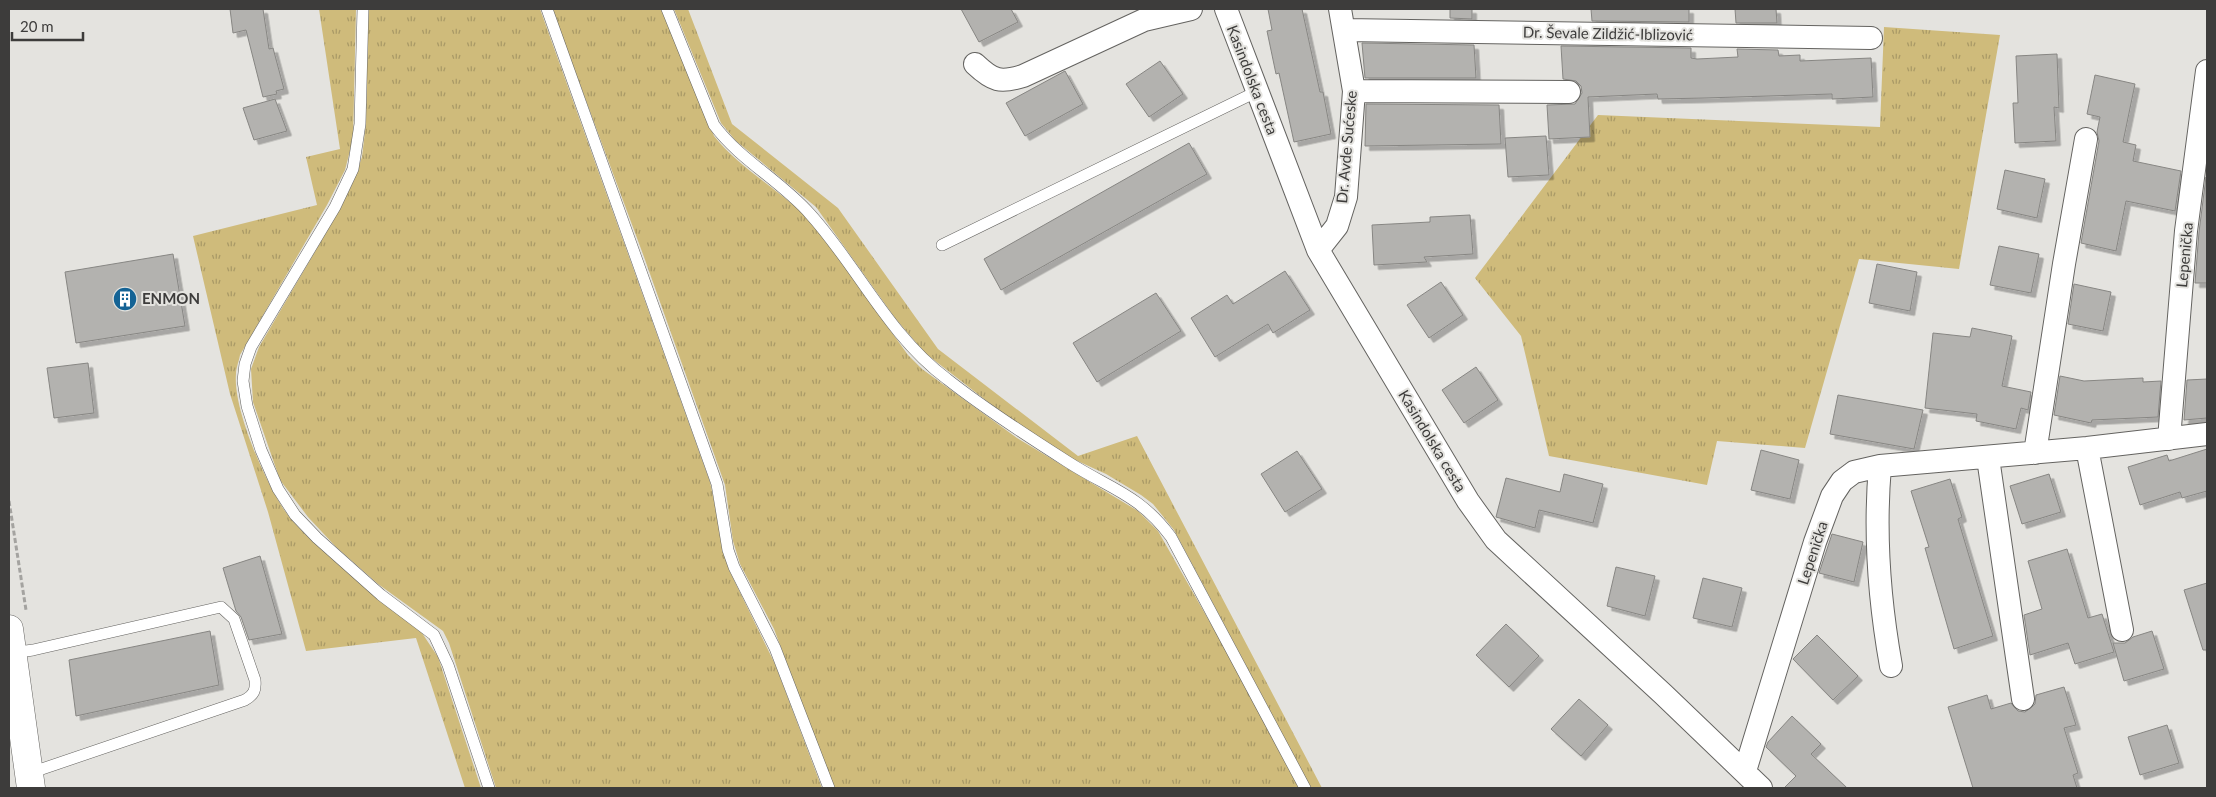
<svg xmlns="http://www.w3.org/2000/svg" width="2216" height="797" font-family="Lato,sans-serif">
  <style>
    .grass { fill: url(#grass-tufts) }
    .building { fill: #b3b2af; stroke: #878683; filter: url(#shadow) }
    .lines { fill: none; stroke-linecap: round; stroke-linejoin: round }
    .lane-casing { stroke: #646360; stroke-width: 12 }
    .street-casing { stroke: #646360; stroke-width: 24 }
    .secondary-casing { stroke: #646360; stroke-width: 29 }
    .path { stroke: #a4a3a0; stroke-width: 3; stroke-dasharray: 5 2.5; stroke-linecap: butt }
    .lane { stroke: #fff; stroke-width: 11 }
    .street { stroke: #fff; stroke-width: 22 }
    .secondary { stroke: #fff; stroke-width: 28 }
    .labels { text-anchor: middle; stroke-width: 4; stroke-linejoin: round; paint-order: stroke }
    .street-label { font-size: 15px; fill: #3d3c3b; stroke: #e4e3df }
    .poi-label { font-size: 15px; font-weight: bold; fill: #3d3c3b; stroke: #e4e3df; text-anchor: start }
  </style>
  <defs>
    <pattern id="grass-tufts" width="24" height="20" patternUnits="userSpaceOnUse" patternTransform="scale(1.25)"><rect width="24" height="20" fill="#cfbb7b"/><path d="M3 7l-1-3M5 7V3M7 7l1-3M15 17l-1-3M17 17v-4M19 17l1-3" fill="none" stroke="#a99966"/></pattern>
    <filter id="shadow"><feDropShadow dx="4.5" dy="4.5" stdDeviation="0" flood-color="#0004"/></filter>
  </defs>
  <rect width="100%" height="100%" fill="#e4e3df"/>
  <!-- grass -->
  <path class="grass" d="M 319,9 L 356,9 L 353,139 L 345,170 L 327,205 L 240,355 C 239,361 236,368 236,374 C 233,408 263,476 281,505 C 288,517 298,527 308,537 L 422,633 L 438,657 L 481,788 L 465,788 L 416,638 L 306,651 L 268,512 L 230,394 L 193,236 L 317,205 L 306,157 L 340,149 Z
    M 368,9 L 540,9 L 710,482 L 729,570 L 775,664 L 822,788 L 496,788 L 449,643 L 443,631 L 378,584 L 336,547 L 308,517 L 280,480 L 253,402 L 251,369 L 259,347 L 340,209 L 354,180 L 362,157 L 366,123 Z
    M 552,9 L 661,9 L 714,136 C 741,170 782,191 813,223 L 908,355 L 922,369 L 1017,438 L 1138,511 L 1158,531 L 1249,691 L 1299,788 L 834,788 L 774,629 L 740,564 L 733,541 L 725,485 L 644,257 Z
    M 674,9 L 688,9 L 732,124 L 838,208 L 938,349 L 1078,456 L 1137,436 L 1322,788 L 1311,788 L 1174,530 L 1153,504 L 1141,495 L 1106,474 L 1071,458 L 1006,416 L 925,353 L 895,318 L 816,207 L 736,141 L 721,123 Z
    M 1884,27 L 2000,35 L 1959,269 L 1859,259 L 1805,448 L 1717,441 L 1707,485 L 1549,456 L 1521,336 L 1475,278 L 1598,115 L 1880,127 Z"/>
  <!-- building -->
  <path class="building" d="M 230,9 L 263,9 L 269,49 L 273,48 L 284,89 L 276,91 L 277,94 L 263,97 L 246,30 L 233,33 Z
    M 961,9 L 1011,9 L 1018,22 L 979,42 Z
    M 1268,9 L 1302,9 L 1320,92 L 1323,92 L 1331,134 L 1294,142 L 1279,73 L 1276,74 L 1267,31 L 1272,30 Z
    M 1450,9 L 1472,9 L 1472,19 L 1450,18 Z
    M 1591,9 L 1689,9 L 1689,22 L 1592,21 Z
    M 1735,9 L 1776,9 L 1777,23 L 1736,23 Z
    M 1362,43 L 1474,45 L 1476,78 L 1365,78 Z
    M 1561,46 L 1691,48 L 1691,58 L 1697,59 L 1738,57 L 1737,49 L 1778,50 L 1779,56 L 1800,55 L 1800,61 L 1871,58 L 1873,97 L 1832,99 L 1832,94 L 1705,98 L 1658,99 L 1657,94 L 1588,97 L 1590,137 L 1549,139 L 1547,105 L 1575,104 L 1582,93 L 1581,86 L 1576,81 L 1563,79 Z
    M 2057,54 L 2059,108 L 2054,107 L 2056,141 L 2015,143 L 2013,103 L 2018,103 L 2016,56 Z
    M 1160,61 L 1183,94 L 1149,117 L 1126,84 Z
    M 1065,71 L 1083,104 L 1025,136 L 1006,103 Z
    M 2095,75 L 2135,84 L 2123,142 L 2136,145 L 2133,161 L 2181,171 L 2175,211 L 2126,201 L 2116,251 L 2081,243 L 2099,141 L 2097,132 L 2100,117 L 2087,114 Z
    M 275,99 L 287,131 L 254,140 L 243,108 Z
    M 1366,104 L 1499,105 L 1501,144 L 1365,146 Z
    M 1546,136 L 1549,175 L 1508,177 L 1505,138 Z
    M 1189,143 L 1207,174 L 1001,290 L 984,259 Z
    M 2005,170 L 2045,179 L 2037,218 L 1997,209 Z
    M 2206,177 L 2207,283 L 2195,283 L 2199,232 Z
    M 1470,215 L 1473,254 L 1424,257 L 1427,262 L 1374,265 L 1372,225 L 1430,222 L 1430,217 Z
    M 1999,246 L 2039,254 L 2031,293 L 1990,285 Z
    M 173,254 L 185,326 L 76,343 L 65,272 Z
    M 1877,264 L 1917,272 L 1910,311 L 1869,303 Z
    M 1285,271 L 1310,310 L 1273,333 L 1268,324 L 1215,357 L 1191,318 L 1227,295 L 1233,304 Z
    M 1441,282 L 1463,315 L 1429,338 L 1407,305 Z
    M 2074,284 L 2111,292 L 2103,331 L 2068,324 Z
    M 1156,293 L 1181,331 L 1097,382 L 1073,343 Z
    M 1972,328 L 2012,336 L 2002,386 L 2031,392 L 2028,410 L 2021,408 L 2016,429 L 1976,421 L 1977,414 L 1925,408 L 1933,333 L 1970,337 Z
    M 88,363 L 94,413 L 54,418 L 47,368 Z
    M 1476,367 L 1498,400 L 1464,423 L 1442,390 Z
    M 2060,376 L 2084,381 L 2143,378 L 2143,382 L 2161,381 L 2158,417 L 2092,420 L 2091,423 L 2054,415 Z
    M 2207,379 L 2207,418 L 2184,420 L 2187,380 Z
    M 1838,395 L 1923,410 L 1914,449 L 1830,434 Z
    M 2207,449 L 2207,491 L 2182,498 L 2180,492 L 2140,505 L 2128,467 L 2167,455 L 2169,461 Z
    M 1761,450 L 1799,460 L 1790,499 L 1751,490 Z
    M 1297,451 L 1322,489 L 1285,512 L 1261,474 Z
    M 1564,474 L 1603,484 L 1593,523 L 1539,510 L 1535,528 L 1496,517 L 1506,478 L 1560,492 Z
    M 2049,474 L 2061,512 L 2022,524 L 2010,486 Z
    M 1950,479 L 1962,517 L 1958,519 L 1993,636 L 1954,649 L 1925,548 L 1929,547 L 1911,491 Z
    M 1832,534 L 1863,542 L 1854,582 L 1819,573 Z
    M 2067,549 L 2088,618 L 2102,614 L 2114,652 L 2075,664 L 2068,643 L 2030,655 L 2024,615 L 2042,609 L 2028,561 Z
    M 260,556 L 282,634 L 249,640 L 241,617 L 236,611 L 223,568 Z
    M 1616,567 L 1655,576 L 1645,616 L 1607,606 Z
    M 1703,578 L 1742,588 L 1732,627 L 1693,618 Z
    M 2207,583 L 2207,650 L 2203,650 L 2184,590 Z
    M 1506,624 L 1539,656 L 1509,687 L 1476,655 Z
    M 210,631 L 219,685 L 76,716 L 69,660 Z
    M 2152,631 L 2164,669 L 2124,681 L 2113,643 L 2125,643 L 2133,637 Z
    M 1817,635 L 1858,676 L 1833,700 L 1793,659 Z
    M 2064,687 L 2076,725 L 2064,728 L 2078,773 L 2073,775 L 2077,788 L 1973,788 L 1948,707 L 1987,695 L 1991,709 L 2011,703 L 2018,711 L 2025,712 L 2035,704 L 2036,695 Z
    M 1579,699 L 1608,725 L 1581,756 L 1551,729 Z
    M 1792,716 L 1821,744 L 1811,754 L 1847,788 L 1784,788 L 1796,776 L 1766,747 L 1768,742 Z
    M 2167,725 L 2179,763 L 2140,775 L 2128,737 Z"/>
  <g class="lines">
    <!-- lane casing -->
    <g class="lane-casing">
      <path id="lane" d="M 363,9 L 360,124 L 353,169 L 335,207 L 251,347 L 245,364 L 243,381 L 247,406 L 261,450 L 278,489 L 295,515 L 317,538 L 381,595 L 434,635 L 448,665 L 489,788
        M 547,9 L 717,484 L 728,550 L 734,567 L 775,648 L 829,788
        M 667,9 L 714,125 C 740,160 781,181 810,214 C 858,267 888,335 947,379 C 985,409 1027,436 1068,462 C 1110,489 1139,494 1171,537 L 1305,788
        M 942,245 L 1256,92
        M 12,653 L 33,650 L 221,607 L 234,619 L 255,680 C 256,690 254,695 245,700 L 30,773"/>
    </g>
    <!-- street casing -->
    <g class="street-casing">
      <path id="street" d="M 1226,9 L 1318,250 L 1468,501 L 1496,540 L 1663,694 L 1761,788
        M 1345,30 L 1871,38
        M 975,64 C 993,81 1000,83 1023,76 L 1144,20 L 1191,9
        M 1354,91 L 1569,92
        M 1318,250 L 1337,226 L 1346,197 L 1354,91 L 1340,9
        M 2169,439 L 2186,231 L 2207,71
        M 2087,448 L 2122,630
        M 2035,453 L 2064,264 L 2086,139
        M 1988,458 L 2023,699
        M 1880,466 C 1874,535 1879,599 1891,666
        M 1745,771 L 1815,542 L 1832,496 L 1842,481 L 1854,472 L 1880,466 L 2087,448 L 2207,434"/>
    </g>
    <!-- secondary casing -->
    <g class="secondary-casing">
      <path id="secondary" d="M 9,629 L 31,788"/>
    </g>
    <!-- path -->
    <path class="path" d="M 9,501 L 26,610"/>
    <!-- lane -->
    <use href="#lane" class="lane"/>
    <!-- street -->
    <use href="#street" class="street"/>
    <!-- secondary -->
    <use href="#secondary" class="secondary"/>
  </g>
  <!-- icons -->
  <defs>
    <g id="building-disc" transform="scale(1.25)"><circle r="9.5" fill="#146395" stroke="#e4e3df"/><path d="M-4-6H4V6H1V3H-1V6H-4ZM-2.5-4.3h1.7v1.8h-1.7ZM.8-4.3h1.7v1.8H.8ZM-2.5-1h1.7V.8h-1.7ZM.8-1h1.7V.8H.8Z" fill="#fff"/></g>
  </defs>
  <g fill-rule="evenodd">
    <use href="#building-disc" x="125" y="299"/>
  </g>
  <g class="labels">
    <!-- street labels -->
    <g class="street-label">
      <text transform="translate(1608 34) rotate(1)" y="5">Dr. Ševale Zildžić-Iblizović</text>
      <text transform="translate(1252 80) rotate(69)" y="5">Kasindolska cesta</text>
      <text transform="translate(1347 147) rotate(-85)" y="5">Dr. Avde Sućeske</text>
      <text transform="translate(2185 255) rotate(-85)" y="5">Lepenička</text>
      <text transform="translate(1432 441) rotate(59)" y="5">Kasindolska cesta</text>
      <text transform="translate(1813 553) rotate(-72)" y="5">Lepenička</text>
    </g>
    <!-- poi labels -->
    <g class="poi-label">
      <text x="142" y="304">ENMON</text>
    </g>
  </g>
  <!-- border -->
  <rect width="2216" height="797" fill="none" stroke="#3d3c3b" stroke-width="20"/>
  <!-- scale -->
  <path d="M12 32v8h71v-8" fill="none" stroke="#3d3c3b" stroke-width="2.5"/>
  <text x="20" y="32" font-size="15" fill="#3d3c3b" stroke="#e4e3df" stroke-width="4" paint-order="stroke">20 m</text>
</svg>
